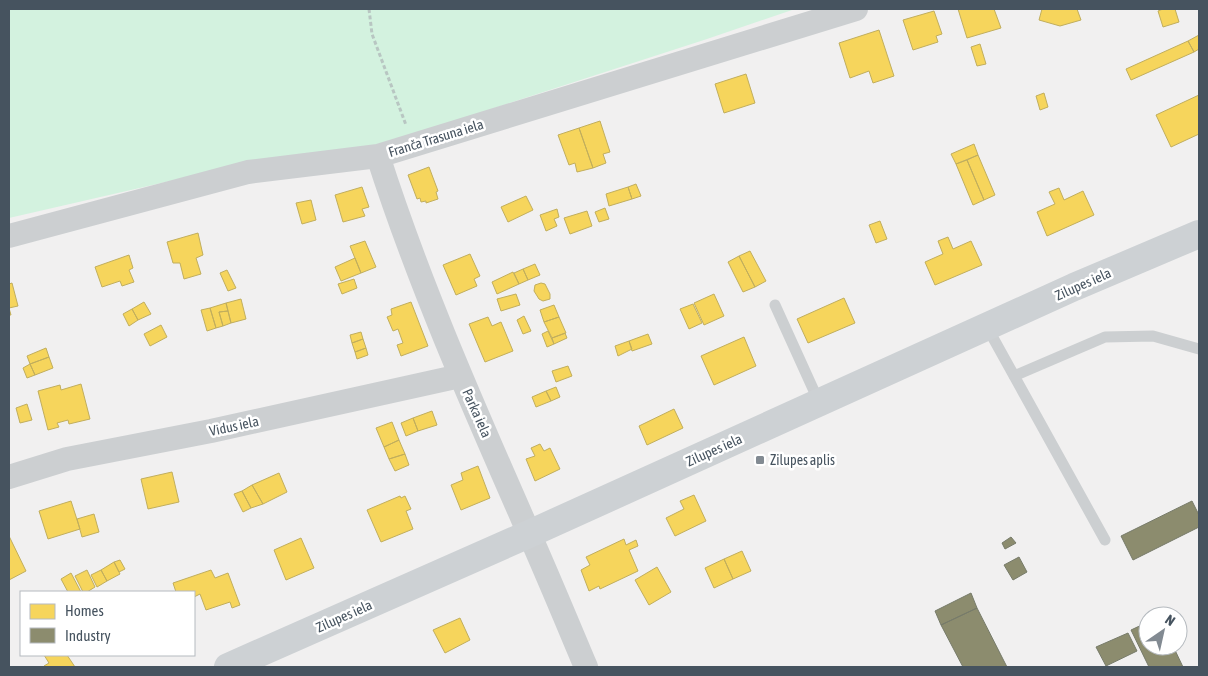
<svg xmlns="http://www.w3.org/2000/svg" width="1208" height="676" font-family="'Asap Condensed',sans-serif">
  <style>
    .green { fill: #d3f2df }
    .homes { fill: #f6d55c; stroke: #c1ae5d }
    .industry { fill: #8c8c6e; stroke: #777b6a }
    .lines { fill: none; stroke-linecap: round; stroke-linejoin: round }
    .path { stroke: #b8c6c2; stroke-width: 3; stroke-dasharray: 4 2.5; stroke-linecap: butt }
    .lane { stroke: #cccfd1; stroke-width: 11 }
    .street { stroke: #cccfd1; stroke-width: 24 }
    .secondary { stroke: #cdd1d4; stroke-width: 28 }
    .poi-dot { fill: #828a92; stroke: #fff; stroke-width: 2 }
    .labels { text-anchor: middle; stroke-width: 5; stroke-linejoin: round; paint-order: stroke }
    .street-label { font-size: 14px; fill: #46535f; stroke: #fff }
    .poi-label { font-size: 14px; fill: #46535f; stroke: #fff; text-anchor: start }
  </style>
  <rect width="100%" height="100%" fill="#f1f0f0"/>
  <!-- green -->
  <path class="green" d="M 9,9 L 795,9 L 707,39 L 374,147 L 231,167 L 9,218 Z"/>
  <!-- homes -->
  <path class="homes" d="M 958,9 L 994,9 L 1001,28 L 967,38 Z
    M 1042,9 L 1077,9 L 1081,20 L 1060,26 L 1039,20 Z
    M 1163,9 L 1175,9 L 1179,22 L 1163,27 L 1158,11 Z
    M 934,11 L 942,34 L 936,36 L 938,42 L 913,50 L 903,20 Z
    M 879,30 L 894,76 L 873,83 L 869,71 L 850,78 L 839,43 Z
    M 1199,35 L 1199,49 L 1194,52 L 1188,41 Z
    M 1188,41 L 1194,52 L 1131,80 L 1126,69 Z
    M 980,44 L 986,64 L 977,66 L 971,47 Z
    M 746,74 L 755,103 L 724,113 L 715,84 Z
    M 1044,93 L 1048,107 L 1040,110 L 1036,96 Z
    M 1199,95 L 1199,134 L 1171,147 L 1156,115 Z
    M 600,121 L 610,152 L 603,154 L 606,163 L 593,168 L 579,128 Z
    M 579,128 L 593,168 L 577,172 L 575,163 L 569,165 L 558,135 Z
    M 974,144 L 978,155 L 956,164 L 951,154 Z
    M 978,155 L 995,195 L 984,200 L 967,160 Z
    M 967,160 L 984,200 L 973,205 L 956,164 Z
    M 429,167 L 438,191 L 436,192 L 438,199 L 426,203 L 426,201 L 421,202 L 420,198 L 417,199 L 408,175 Z
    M 636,184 L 641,196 L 632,199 L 628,187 Z
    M 362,187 L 369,207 L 362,209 L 365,216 L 343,222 L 335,195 Z
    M 628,187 L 632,199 L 609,206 L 606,194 Z
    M 1059,188 L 1064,200 L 1083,191 L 1094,215 L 1047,236 L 1037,212 L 1055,204 L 1049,192 Z
    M 526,196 L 533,210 L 508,222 L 501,207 Z
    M 311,200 L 316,220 L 302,224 L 296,203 Z
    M 605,208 L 609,219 L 599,222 L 595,212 Z
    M 557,209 L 559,217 L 554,219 L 557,226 L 546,231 L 540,215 Z
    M 587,211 L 592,226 L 570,234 L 564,218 Z
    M 880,221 L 887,239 L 876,243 L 869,225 Z
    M 198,233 L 203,255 L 196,258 L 201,274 L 184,279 L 180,263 L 173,263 L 167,242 Z
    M 948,237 L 953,249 L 971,241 L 982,265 L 935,285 L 925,262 L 943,254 L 938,241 Z
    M 365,241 L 376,267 L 361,273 L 350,246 Z
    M 750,251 L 766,281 L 755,287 L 739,256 Z
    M 470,254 L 480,276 L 474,279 L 477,286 L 456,295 L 443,265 Z
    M 129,255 L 133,268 L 129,270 L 134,282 L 122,286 L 120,281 L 102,287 L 95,267 Z
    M 739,256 L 755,287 L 743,292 L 728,262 Z
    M 355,258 L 361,273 L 341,281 L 335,267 Z
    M 535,264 L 540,275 L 528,280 L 523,269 Z
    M 523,269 L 528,280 L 519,284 L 514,273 Z
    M 227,270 L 236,288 L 228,291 L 220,273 Z
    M 513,272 L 519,284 L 497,294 L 492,282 Z
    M 354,279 L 357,288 L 342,294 L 338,284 Z
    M 12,283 L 18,306 L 9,308 L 11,315 L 9,315 L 9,284 Z
    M 541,283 L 545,284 L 550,294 L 550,299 L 543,301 L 539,299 L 534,291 L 535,285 Z
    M 516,294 L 520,305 L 501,311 L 497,299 Z
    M 714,294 L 724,316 L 704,325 L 694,303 Z
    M 844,298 L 855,323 L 808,343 L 797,319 Z
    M 241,299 L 246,319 L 231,323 L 226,303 Z
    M 144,302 L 151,314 L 138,320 L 132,309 Z
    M 411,302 L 428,346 L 401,356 L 397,345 L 403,343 L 398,329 L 393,331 L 387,317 L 392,315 L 391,309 Z
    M 226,303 L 228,311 L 219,312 L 223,326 L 216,328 L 210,308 Z
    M 693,304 L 702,323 L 689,329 L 680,309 Z
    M 554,305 L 559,317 L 544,322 L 540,310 Z
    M 210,308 L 216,328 L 207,331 L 201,310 Z
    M 132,309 L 138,320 L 129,326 L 123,314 Z
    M 228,311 L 231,323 L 223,326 L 219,312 Z
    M 524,316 L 531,331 L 523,334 L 517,320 Z
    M 488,317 L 492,326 L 501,322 L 513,351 L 485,362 L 469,324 Z
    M 559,317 L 566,333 L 552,338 L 544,322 Z
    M 161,325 L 167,337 L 150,346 L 144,334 Z
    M 548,331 L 554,344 L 547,347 L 542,334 Z
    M 361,332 L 363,339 L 352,343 L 350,335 Z
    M 565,333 L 567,338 L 554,344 L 552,338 Z
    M 648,334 L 652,344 L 632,351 L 629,341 Z
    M 744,337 L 756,366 L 714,385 L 701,356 Z
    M 363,339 L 366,348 L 355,352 L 352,343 Z
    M 629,341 L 632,349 L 618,356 L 615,346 Z
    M 46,348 L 49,357 L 30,364 L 27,356 Z
    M 366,348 L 368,355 L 357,359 L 355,352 Z
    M 49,357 L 53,368 L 35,375 L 30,364 Z
    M 30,364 L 35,375 L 27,378 L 23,368 Z
    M 568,366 L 572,376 L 556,382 L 552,371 Z
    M 81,384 L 90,419 L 69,424 L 68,420 L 57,423 L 59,427 L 48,430 L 38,391 L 60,385 L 61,390 Z
    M 556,387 L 560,397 L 551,401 L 546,391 Z
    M 546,391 L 551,401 L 536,407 L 532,397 Z
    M 27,404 L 32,420 L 20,423 L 16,408 Z
    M 674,409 L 683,428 L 647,445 L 639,426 Z
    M 432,411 L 437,425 L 418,431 L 413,418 Z
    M 413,418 L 418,431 L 406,436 L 401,423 Z
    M 392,422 L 399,440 L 384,447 L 376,428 Z
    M 399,440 L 405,454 L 389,459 L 384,447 Z
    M 540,444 L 544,451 L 550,448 L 560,469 L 535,481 L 526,459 L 535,456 L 531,448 Z
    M 405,454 L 409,465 L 395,471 L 389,459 Z
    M 478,466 L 490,498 L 461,510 L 451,485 L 463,480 L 461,473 Z
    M 172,472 L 179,502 L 148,509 L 141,479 Z
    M 279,473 L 287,492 L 263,504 L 252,485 Z
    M 252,485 L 263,504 L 251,508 L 242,491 Z
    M 242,491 L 251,508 L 243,512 L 234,494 Z
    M 694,495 L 706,521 L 675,536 L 666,518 L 684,509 L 680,501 Z
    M 400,496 L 401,498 L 405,496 L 411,509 L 406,511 L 413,529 L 381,542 L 367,510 Z
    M 71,501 L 80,529 L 48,539 L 39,511 Z
    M 94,514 L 99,532 L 82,537 L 77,519 Z
    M 9,536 L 26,571 L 9,580 Z
    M 301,538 L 314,568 L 286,580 L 274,550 Z
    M 624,539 L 626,545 L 636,540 L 638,546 L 629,550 L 638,571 L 600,589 L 599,586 L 589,591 L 581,570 L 590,565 L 586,557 Z
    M 742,551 L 751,571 L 733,579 L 724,559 Z
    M 724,559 L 733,579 L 714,588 L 705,568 Z
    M 120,560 L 125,569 L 119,572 L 114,562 Z
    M 114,562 L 120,574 L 107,581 L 101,570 Z
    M 657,567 L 671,592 L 649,605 L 635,580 Z
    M 87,570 L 95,587 L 87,592 L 83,592 L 75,576 Z
    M 101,570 L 107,581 L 97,587 L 91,575 Z
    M 211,570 L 215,578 L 228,573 L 240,605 L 232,608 L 230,602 L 206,610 L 200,594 L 194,597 L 194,592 L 176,592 L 173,583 Z
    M 71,573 L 81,592 L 68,592 L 61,579 Z
    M 460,618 L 470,640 L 445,653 L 433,630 Z
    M 44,655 L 67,655 L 75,667 L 44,667 L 44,666 L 49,663 Z"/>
  <!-- industry -->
  <path class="industry" d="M 1192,501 L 1199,515 L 1199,527 L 1133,560 L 1121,536 Z
    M 1011,537 L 1016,543 L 1005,549 L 1002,543 Z
    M 1019,557 L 1027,572 L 1013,580 L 1004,565 Z
    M 971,593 L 977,608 L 941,625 L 935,611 Z
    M 977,608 L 1007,667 L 963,667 L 941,625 Z
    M 1148,622 L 1148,646 L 1173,646 L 1183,667 L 1149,667 L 1131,630 Z
    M 1128,633 L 1137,651 L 1106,666 L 1096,647 Z"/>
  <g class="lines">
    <!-- path -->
    <path class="path" d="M 369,9 L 372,34 L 406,125"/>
    <!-- lane -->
    <path class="lane" d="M 775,305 L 819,402
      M 987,327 L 1105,540
      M 1014,376 L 1105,337 L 1153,336 L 1199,349"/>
    <!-- street -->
    <path class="street" d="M 378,156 C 419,284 474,408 528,531 C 548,576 567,622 586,667
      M 9,236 L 248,172 L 378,156 L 856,9
      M 9,477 L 67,459 L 211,431 L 460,376"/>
    <!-- secondary -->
    <path class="secondary" d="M 228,667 L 529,534 L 1074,287 L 1199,234"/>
  </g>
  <!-- markers -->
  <rect class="poi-dot" x="755" y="455" width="10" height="10" rx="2.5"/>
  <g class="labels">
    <!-- street labels -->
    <g class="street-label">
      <text transform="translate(436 138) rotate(-17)" y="5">Franča Trasuna iela</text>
      <text transform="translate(1083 284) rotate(-24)" y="5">Zilupes iela</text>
      <text transform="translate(477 413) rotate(66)" y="5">Parka iela</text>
      <text transform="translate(234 426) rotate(-12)" y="5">Vidus iela</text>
      <text transform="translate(714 450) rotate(-24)" y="5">Zilupes iela</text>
      <text transform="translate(344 616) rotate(-24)" y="5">Zilupes iela</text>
    </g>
    <!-- poi labels -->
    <g class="poi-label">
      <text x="770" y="465">Zilupes aplis</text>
    </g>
  </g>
  <!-- border -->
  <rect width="1208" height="676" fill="none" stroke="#46535f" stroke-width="20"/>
  <!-- legend -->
  <rect x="20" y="591" width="175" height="65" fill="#ffffff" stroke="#b5babf"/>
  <rect x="30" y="604" width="25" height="15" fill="#f6d55c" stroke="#b5babf"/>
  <text x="65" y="616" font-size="15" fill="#46535f">Homes</text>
  <rect x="30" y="628" width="25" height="15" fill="#8c8c6e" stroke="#b5babf"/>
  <text x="65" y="641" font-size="15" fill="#46535f">Industry</text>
  <!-- north arrow -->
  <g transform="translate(1163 631) rotate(34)"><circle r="24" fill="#ffffff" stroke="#b5babf"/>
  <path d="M0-4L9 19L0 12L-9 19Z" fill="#828a92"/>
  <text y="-8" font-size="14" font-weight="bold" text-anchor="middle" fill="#46535f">N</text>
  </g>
</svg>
